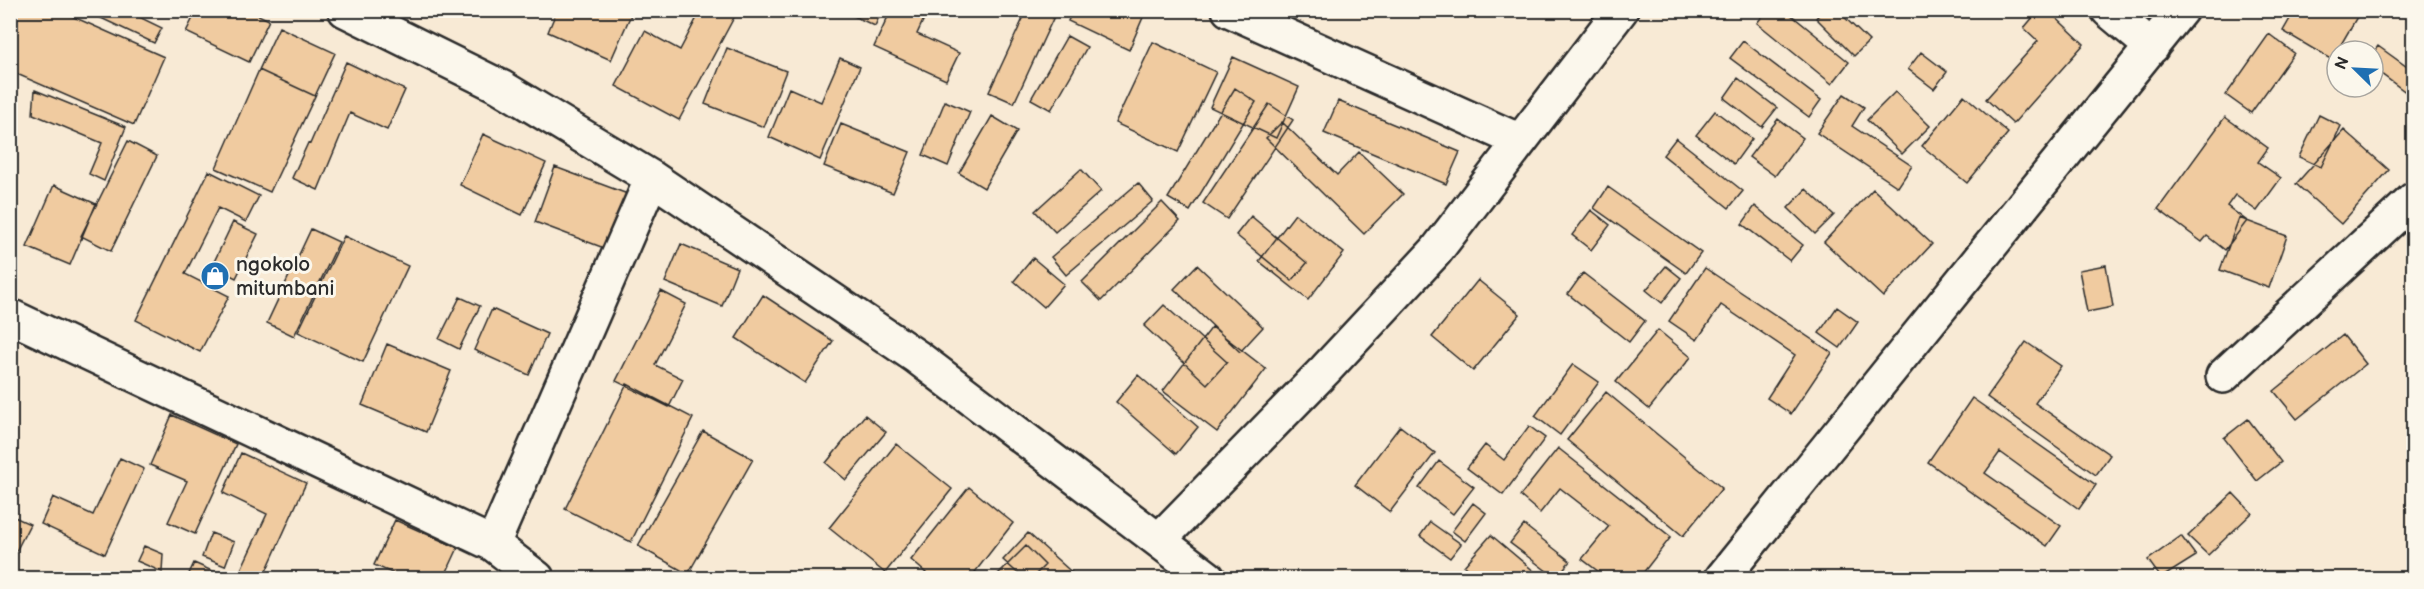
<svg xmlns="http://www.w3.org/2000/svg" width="2424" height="589" font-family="'Balsamiq Sans',sans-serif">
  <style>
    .building { fill: #f0cba0; stroke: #2b2b2b; stroke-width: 1.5 }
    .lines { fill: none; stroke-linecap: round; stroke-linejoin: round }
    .minor-casing { stroke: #2b2b2b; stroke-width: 38 }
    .minor { stroke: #fbf7ec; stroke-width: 33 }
    .labels { text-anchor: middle; stroke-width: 6; stroke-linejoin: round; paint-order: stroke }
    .poi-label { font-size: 21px; fill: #2b2b2b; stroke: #fbf7ec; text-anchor: start }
  </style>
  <rect width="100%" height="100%" fill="#f8ead5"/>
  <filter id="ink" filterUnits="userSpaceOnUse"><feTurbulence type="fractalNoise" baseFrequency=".0167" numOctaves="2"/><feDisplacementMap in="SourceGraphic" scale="12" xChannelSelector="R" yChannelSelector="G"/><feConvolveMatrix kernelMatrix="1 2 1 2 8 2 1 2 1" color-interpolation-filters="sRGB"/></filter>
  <g filter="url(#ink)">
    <!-- building -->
    <path class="building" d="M 10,10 L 58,10 L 164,57 L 134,125 L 10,71 Z
      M 84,10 L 125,10 L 162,28 L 154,43 Z
      M 197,10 L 248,10 L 269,20 L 249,62 L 186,32 Z
      M 557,10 L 633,10 L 611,60 L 548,32 Z
      M 701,10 L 738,10 L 679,120 L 616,86 L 645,31 L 680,50 Z
      M 841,10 L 882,10 L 875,26 Z
      M 891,10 L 928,10 L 917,34 L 959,53 L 946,80 L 874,47 Z
      M 1027,10 L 1057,10 L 1014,103 L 989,92 Z
      M 1073,10 L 1134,10 L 1144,15 L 1129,50 L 1068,21 Z
      M 1767,10 L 1785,10 L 1849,62 L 1832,84 L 1757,23 Z
      M 1823,10 L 1837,10 L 1869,41 L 1854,56 L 1816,18 Z
      M 2039,10 L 2048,10 L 2084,44 L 2013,124 L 1986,99 L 2038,41 L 2024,28 Z
      M 2295,10 L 2361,10 L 2332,60 L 2283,31 Z
      M 279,27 L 335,53 L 315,96 L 259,70 Z
      M 2269,34 L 2294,53 L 2251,113 L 2226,95 Z
      M 1067,36 L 1087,47 L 1051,110 L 1031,99 Z
      M 1743,41 L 1821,100 L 1809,117 L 1730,58 Z
      M 1153,42 L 1216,72 L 1178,152 L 1115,123 Z
      M 2378,46 L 2414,72 L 2414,98 L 2373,68 L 2373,53 Z
      M 727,48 L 786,71 L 764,127 L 705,104 Z
      M 1921,52 L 1947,72 L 1934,89 L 1908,69 Z
      M 1233,57 L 1299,87 L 1276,138 L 1210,107 Z
      M 840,58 L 860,67 L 820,160 L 769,137 L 789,88 L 821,102 Z
      M 346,62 L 405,90 L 387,130 L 350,113 L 318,190 L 292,178 L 308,143 L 310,144 Z
      M 259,70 L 315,96 L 270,192 L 216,168 Z
      M 1738,78 L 1777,108 L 1762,127 L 1724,98 Z
      M 1235,88 L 1256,102 L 1190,211 L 1168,198 Z
      M 35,90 L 126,127 L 104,181 L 89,174 L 102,143 L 33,114 Z
      M 1895,92 L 1930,126 L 1902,154 L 1867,120 Z
      M 1844,94 L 1864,107 L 1852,126 L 1912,166 L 1898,187 L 1817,133 Z
      M 1964,95 L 2008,133 L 1967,183 L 1922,146 Z
      M 945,101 L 970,112 L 948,166 L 923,155 Z
      M 1338,101 L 1460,152 L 1446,184 L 1324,133 Z
      M 1269,104 L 1293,120 L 1227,219 L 1203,203 Z
      M 1715,111 L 1752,139 L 1734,164 L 1696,135 Z
      M 2319,115 L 2341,126 L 2321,167 L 2299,157 Z
      M 992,116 L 1017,131 L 984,188 L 959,173 Z
      M 2225,117 L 2268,148 L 2258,162 L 2281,178 L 2257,211 L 2235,195 L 2227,206 L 2247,221 L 2225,250 L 2207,236 L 2202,242 L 2158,209 Z
      M 1778,119 L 1803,138 L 1775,176 L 1749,157 Z
      M 1282,122 L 1337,175 L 1359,152 L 1403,194 L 1364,234 L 1266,138 Z
      M 841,124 L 910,152 L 893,193 L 824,166 Z
      M 2344,130 L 2389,170 L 2341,224 L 2296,184 Z
      M 483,134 L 546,163 L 522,215 L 460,185 Z
      M 1676,138 L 1743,191 L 1729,208 L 1663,155 Z
      M 128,141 L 157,156 L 111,251 L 81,236 Z
      M 555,167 L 633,196 L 612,251 L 535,222 Z
      M 1081,169 L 1101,191 L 1055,232 L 1035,211 Z
      M 209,171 L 259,196 L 246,222 L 218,208 L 185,274 L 229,296 L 200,352 L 136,320 Z
      M 1138,183 L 1153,201 L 1066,275 L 1051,257 Z
      M 54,185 L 96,204 L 70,265 L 27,247 Z
      M 1608,187 L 1701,253 L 1686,273 L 1594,208 Z
      M 1806,189 L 1834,215 L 1815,234 L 1788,208 Z
      M 1873,189 L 1932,244 L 1883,297 L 1824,242 Z
      M 1162,202 L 1180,221 L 1101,301 L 1082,282 Z
      M 1755,206 L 1803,245 L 1790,261 L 1742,224 Z
      M 1591,210 L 1610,225 L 1591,250 L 1572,235 Z
      M 1295,214 L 1344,253 L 1308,300 L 1259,261 Z
      M 1251,216 L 1307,263 L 1292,281 L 1236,235 Z
      M 2239,218 L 2287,236 L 2269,288 L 2220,270 Z
      M 233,222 L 258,234 L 236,278 L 212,266 Z
      M 311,229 L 339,242 L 294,336 L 267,323 Z
      M 344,236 L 408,266 L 363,362 L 298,332 Z
      M 681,244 L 737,268 L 722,306 L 665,282 Z
      M 1033,258 L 1064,284 L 1044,307 L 1014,281 Z
      M 1197,265 L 1263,327 L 1240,352 L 1174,289 Z
      M 2106,265 L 2113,307 L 2087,312 L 2079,270 Z
      M 1666,266 L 1681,278 L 1662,303 L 1646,290 Z
      M 1705,268 L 1832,353 L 1791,414 L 1767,398 L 1795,355 L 1721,305 L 1697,340 L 1669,321 Z
      M 1583,273 L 1645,321 L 1629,342 L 1568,294 Z
      M 1478,280 L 1520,314 L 1473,371 L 1432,337 Z
      M 661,291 L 686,304 L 655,365 L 683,379 L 669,407 L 616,381 Z
      M 763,295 L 833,341 L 805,383 L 736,338 Z
      M 460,297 L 480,306 L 459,349 L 439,339 Z
      M 1164,305 L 1227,362 L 1207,384 L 1144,326 Z
      M 1837,307 L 1858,322 L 1840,348 L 1819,333 Z
      M 492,309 L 547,334 L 529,375 L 474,350 Z
      M 1212,327 L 1266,369 L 1217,432 L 1163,391 Z
      M 1658,330 L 1691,357 L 1649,409 L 1616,382 Z
      M 2343,335 L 2366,364 L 2297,419 L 2274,391 Z
      M 2026,342 L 2061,366 L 2035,403 L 2110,455 L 2096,475 L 1987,397 Z
      M 387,344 L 451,371 L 426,432 L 362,405 Z
      M 1573,364 L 1599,382 L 1560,435 L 1535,416 Z
      M 1138,375 L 1198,427 L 1176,454 L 1116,402 Z
      M 627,384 L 693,418 L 631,542 L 565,509 Z
      M 1606,392 L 1722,488 L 1683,536 L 1567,440 Z
      M 1972,398 L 2096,485 L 2079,509 L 2000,452 L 1985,473 L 2061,526 L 2047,546 L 1928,462 Z
      M 172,415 L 236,444 L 195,534 L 168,522 L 187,481 L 150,465 Z
      M 865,415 L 886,432 L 846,480 L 826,463 Z
      M 2248,419 L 2281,462 L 2257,481 L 2224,438 Z
      M 1400,426 L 1435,453 L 1390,512 L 1355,485 Z
      M 1529,426 L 1545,438 L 1503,495 L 1467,468 L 1485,445 L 1504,460 Z
      M 703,431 L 753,459 L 688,574 L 638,546 Z
      M 896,444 L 952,489 L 885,573 L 829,528 Z
      M 1558,448 L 1671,537 L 1639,578 L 1607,578 L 1582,559 L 1609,526 L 1560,488 L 1540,513 L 1520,496 Z
      M 241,453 L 306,483 L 263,578 L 237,578 L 267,514 L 223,493 Z
      M 120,458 L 144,469 L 105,554 L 41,524 L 53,497 L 93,515 Z
      M 1439,461 L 1474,487 L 1453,514 L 1419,488 Z
      M 969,487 L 1013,523 L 975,572 L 984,578 L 921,578 L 926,573 L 911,560 Z
      M 2233,493 L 2252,513 L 2208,555 L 2188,536 Z
      M 1473,503 L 1486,513 L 1465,541 L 1452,531 Z
      M 10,515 L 30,524 L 10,563 Z
      M 395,520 L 458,548 L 444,578 L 403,578 L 374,565 Z
      M 1430,522 L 1461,544 L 1450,558 L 1420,536 Z
      M 1524,525 L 1570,561 L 1556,578 L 1510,543 Z
      M 211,533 L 234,542 L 225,566 L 202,557 Z
      M 1028,533 L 1078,578 L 1023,578 L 1003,560 Z
      M 1491,535 L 1542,578 L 1479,578 L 1464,566 Z
      M 2181,536 L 2196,556 L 2161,578 L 2148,560 Z
      M 144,546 L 163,554 L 162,572 L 137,561 Z
      M 1026,546 L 1045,565 L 1032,578 L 994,578 Z
      M 194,563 L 228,578 L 187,578 Z"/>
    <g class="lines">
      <!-- minor casing -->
      <g class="minor-casing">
        <path id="minor" d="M 345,10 L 501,87 L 652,178 L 917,357 L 1208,578
          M 1229,10 L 1520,141
          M 2108,10 L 2152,47
          M 10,316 L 493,544 L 537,578
          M 2223,376 L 2414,199
          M 1159,540 L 1325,370 L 1436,251 L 1621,10
          M 493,544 L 652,178
          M 1722,578 L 2181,10"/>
      </g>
      <!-- minor -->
      <use href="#minor" class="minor"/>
    </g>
  </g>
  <!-- icons -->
  <defs>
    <g id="shop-disc" transform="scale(1.5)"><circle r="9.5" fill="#1f6fb2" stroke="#fbf7ec"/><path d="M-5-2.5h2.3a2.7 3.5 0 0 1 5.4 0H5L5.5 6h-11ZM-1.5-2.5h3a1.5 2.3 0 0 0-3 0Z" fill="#fff"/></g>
  </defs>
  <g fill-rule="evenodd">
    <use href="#shop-disc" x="215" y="276"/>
  </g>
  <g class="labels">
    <!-- poi labels -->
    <g class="poi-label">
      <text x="236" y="271">ngokolo<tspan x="236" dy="24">mitumbani</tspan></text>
    </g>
  </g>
  <!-- margin -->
  <rect width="2424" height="589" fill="none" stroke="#fbf7ec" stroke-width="36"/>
  <rect x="18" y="18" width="2388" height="553" fill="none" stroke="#2b2b2b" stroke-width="2" filter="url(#ink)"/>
  <!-- north arrow -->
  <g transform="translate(2355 69) rotate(294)"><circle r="28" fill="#fbf7ec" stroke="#a8a59f" stroke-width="1.5"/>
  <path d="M0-4.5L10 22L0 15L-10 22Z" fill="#1f6fb2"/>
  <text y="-9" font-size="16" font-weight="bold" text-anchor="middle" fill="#2b2b2b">N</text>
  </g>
</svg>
